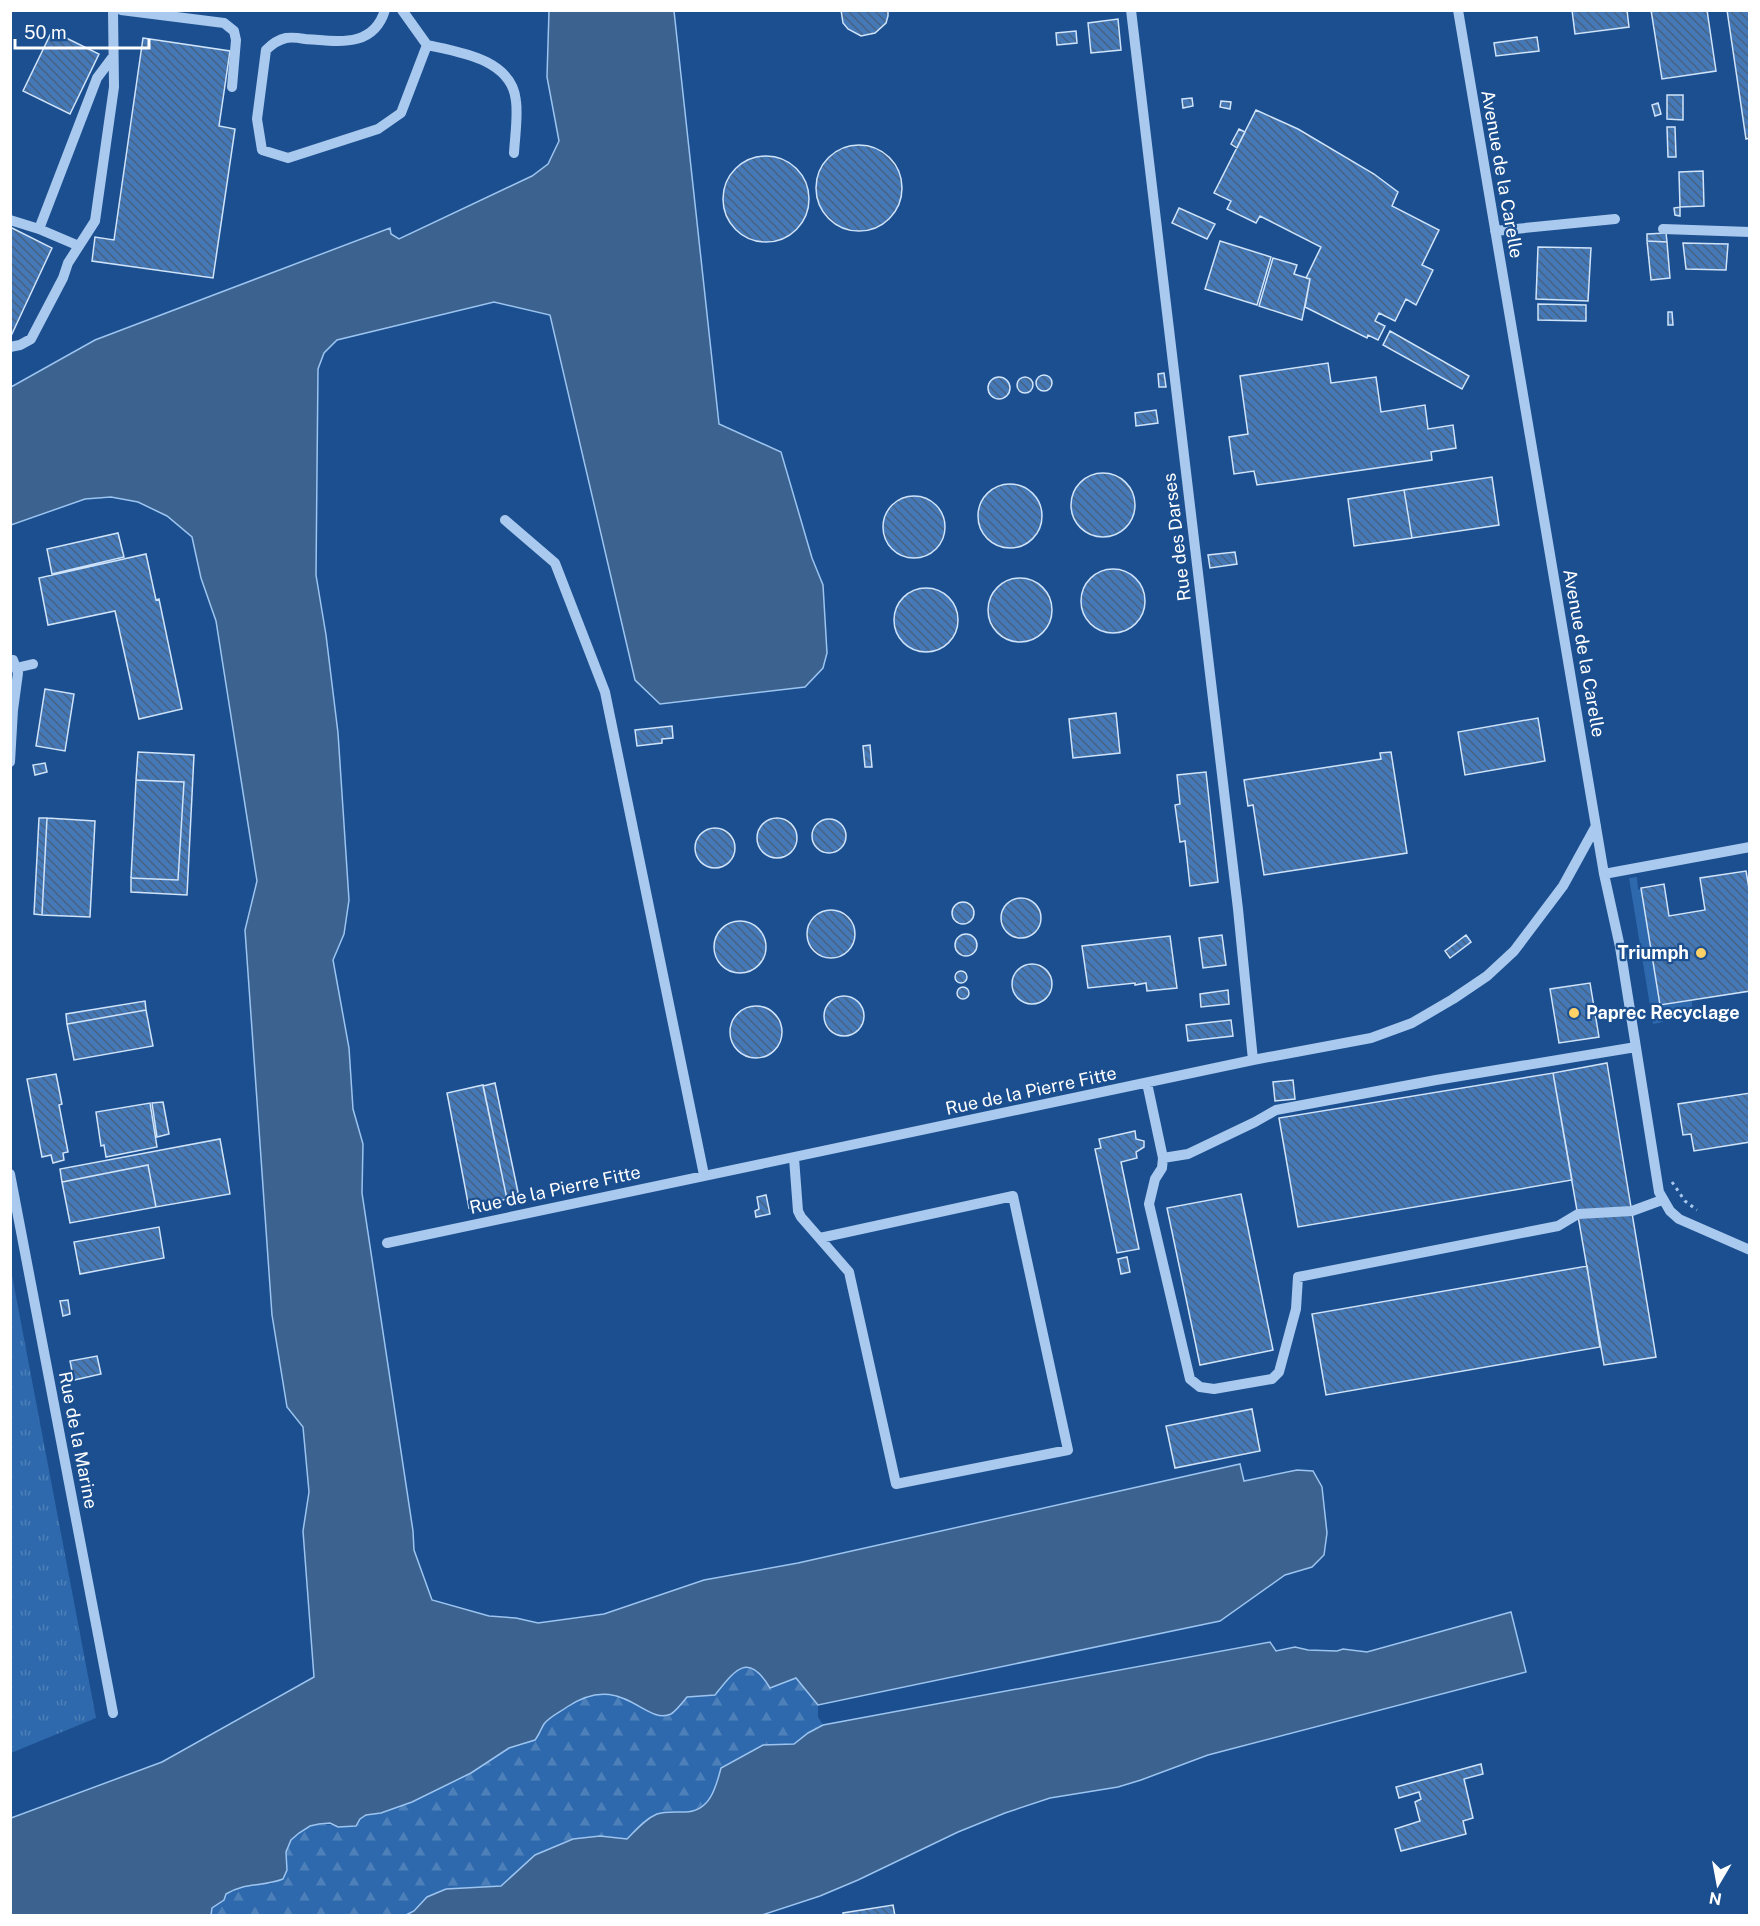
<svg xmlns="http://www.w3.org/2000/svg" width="1760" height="1926" font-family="'Public Sans',sans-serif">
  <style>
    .green { fill: #2e69ad }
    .forest { fill: url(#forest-firs) }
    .park { fill: url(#park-tufts) }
    .water { fill: #3c6290; stroke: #9cc4f0; stroke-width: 1.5 }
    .building { fill: url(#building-back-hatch); stroke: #cfe3fa; stroke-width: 1.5 }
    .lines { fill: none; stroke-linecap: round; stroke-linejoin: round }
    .path { stroke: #a9c9ee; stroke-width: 3; stroke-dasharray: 3 4.5; stroke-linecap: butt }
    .minor { stroke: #a9c9ee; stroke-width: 10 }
    .poi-dot { fill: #ffd166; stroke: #1b4f8f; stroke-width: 2 }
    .labels { text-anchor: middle; stroke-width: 4.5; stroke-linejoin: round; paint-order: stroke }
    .street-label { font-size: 18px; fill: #fff; stroke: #1b4f8f }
    .poi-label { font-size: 18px; font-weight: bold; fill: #fff; stroke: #1b4f8f; text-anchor: end }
  </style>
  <defs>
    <pattern id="forest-firs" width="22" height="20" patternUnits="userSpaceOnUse" patternTransform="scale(1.5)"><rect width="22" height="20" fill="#2e69ad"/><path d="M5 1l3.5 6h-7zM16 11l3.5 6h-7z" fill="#4d80b9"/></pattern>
    <pattern id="park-tufts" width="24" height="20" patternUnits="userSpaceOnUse" patternTransform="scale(1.5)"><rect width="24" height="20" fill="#2e69ad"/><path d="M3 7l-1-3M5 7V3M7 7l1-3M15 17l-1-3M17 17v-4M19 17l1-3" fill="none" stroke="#4d80b9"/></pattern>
    <pattern id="building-back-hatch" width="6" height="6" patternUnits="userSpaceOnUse" patternTransform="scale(1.5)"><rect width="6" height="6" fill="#4478b7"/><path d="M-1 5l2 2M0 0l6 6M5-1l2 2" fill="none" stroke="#486282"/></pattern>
  </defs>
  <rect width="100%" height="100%" fill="#1b4f8f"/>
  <!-- green -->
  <path class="green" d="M 1637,877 L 1638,890 L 1641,889 L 1660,1005 L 1692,1000 L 1692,1008 L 1662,1013 L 1663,1022 L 1653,1024 L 1629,878 Z"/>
  <!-- forest -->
  <path class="forest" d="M 748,1667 C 759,1669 764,1678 770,1688 L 796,1678 L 818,1705 L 818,1717 L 823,1725 L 808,1733 L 794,1744 L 763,1745 L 721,1768 L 711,1799 L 700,1808 L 689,1813 L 675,1812 L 642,1823 L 628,1839 L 600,1836 L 573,1839 L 535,1855 L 501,1886 L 446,1889 L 427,1897 L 414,1912 L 406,1915 L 211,1916 L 212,1908 L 224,1900 L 226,1894 L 244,1885 L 271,1884 L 287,1870 C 286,1863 285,1856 287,1850 C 293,1829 319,1819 339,1827 L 366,1815 L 381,1813 L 412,1802 L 471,1773 L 509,1748 L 523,1745 L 541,1732 L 545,1723 L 553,1717 L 575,1702 L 589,1696 L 602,1693 L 617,1695 L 658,1715 L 671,1714 L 687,1697 L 715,1695 C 724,1685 734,1668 748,1667 Z"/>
  <!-- park -->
  <path class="park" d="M 11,1270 L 96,1718 L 11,1753 L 10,1753 Z"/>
  <!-- water -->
  <path class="water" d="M 549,11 L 674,11 L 719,424 L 781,452 L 812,558 L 823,585 L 827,653 L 823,668 L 805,687 L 660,704 L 635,680 L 550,315 L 494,302 L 337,340 L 324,353 L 318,369 L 316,575 L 326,635 L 338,733 L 349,900 L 344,934 L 333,960 L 349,1048 L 353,1109 L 363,1144 L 362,1193 L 413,1531 L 414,1550 L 432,1600 L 489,1616 L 516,1618 L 538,1623 L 604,1614 L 704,1580 L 798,1563 L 1240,1464 L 1244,1481 L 1297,1470 L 1313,1471 L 1322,1487 L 1327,1533 L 1324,1555 L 1312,1567 L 1285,1575 L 1220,1621 L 818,1705 L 796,1678 L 770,1688 C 748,1651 735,1670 715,1695 L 687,1697 C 683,1702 676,1711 671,1714 C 644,1726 622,1670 567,1707 C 560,1712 549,1717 544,1724 C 541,1729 539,1735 535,1740 L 509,1748 L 471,1773 L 412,1802 L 381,1813 L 366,1815 L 360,1819 L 356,1826 L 338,1827 L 330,1823 L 319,1824 L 310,1826 L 299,1833 L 291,1840 L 286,1852 L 287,1870 L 283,1879 C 263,1887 245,1882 226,1894 L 224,1900 L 212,1908 L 211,1915 L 11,1915 L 11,1818 L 162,1762 L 314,1677 L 303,1531 L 309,1492 L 303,1427 L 287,1407 L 272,1315 L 245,930 L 257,881 L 216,621 L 201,578 L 192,537 L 167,516 L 138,502 L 111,497 L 85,499 L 11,525 L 11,387 L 95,340 L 390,228 L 391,234 L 399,239 L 532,176 L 548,164 L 559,141 L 547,77 Z
    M 1511,1612 L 1526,1672 L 1208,1755 L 1141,1780 L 1118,1787 L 1050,1798 L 1005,1813 L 958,1832 L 858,1880 L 820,1896 L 762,1915 L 406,1915 L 414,1911 L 427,1897 L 446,1889 L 501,1886 L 535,1855 L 573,1839 L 600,1836 L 627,1839 C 636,1830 645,1819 657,1814 C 665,1811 676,1812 685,1812 C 710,1812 716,1787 721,1768 L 763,1745 L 794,1744 L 808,1733 L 823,1725 L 1270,1642 L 1276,1651 L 1295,1647 L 1308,1650 L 1337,1651 L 1343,1649 L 1367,1652 Z"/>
  <!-- building -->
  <path class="building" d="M 841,10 L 888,10 L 888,16 L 886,23 L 875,33 L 861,36 L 848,29 L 843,23 Z
    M 1572,10 L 1627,10 L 1629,27 L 1575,34 Z
    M 1651,10 L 1707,10 L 1716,71 L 1662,79 Z
    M 1727,10 L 1750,10 L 1750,138 L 1746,139 Z
    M 1118,19 L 1121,50 L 1091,53 L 1088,23 Z
    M 52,31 L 99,54 L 70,114 L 23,91 Z
    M 1076,31 L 1077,43 L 1057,45 L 1056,33 Z
    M 1537,37 L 1539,51 L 1496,56 L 1494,43 Z
    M 143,38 L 230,51 L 219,126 L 235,129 L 213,278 L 92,261 L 95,237 L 114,240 Z
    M 1667,95 L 1683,95 L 1683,120 L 1667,119 Z
    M 1192,98 L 1193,106 L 1183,108 L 1182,99 Z
    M 1221,101 L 1231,102 L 1230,109 L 1220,107 Z
    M 1658,103 L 1661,114 L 1655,116 L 1652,105 Z
    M 1256,110 L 1298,129 L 1374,174 L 1398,192 L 1392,206 L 1439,230 L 1422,265 L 1433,270 L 1416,305 L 1406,299 L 1395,321 L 1379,313 L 1375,321 L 1385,326 L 1378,340 L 1368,335 L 1367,338 L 1305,307 L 1310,279 L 1306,278 L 1321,247 L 1260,216 L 1256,223 L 1227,209 L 1231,201 L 1214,193 Z
    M 1667,127 L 1675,127 L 1676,157 L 1668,157 Z
    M 1239,129 L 1245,132 L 1237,148 L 1231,144 Z
    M816 188a43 43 0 1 1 86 0a43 43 0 1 1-86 0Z
    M723 199a43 43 0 1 1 86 0a43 43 0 1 1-86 0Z
    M 1703,171 L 1704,206 L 1680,207 L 1679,172 Z
    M 1680,207 L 1680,216 L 1675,215 L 1674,208 Z
    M 1179,208 L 1215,224 L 1207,239 L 1172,223 Z
    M 10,227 L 52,248 L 11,336 L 10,335 Z
    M 1666,233 L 1667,242 L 1647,241 L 1647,234 Z
    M 1220,241 L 1271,257 L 1257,305 L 1205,289 Z
    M 1647,241 L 1667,242 L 1670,278 L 1651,280 Z
    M 1683,243 L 1728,244 L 1726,270 L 1686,269 Z
    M 1538,247 L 1591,248 L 1588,301 L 1536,299 Z
    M 1273,258 L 1297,265 L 1294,274 L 1310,279 L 1302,320 L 1259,306 Z
    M 1538,304 L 1586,305 L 1586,321 L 1538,320 Z
    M 1668,312 L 1672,312 L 1673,325 L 1668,325 Z
    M 1390,331 L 1469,376 L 1462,389 L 1383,345 Z
    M 1328,363 L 1331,383 L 1376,377 L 1381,412 L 1425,405 L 1428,429 L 1453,425 L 1456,448 L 1431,452 L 1432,460 L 1257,485 L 1254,471 L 1234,474 L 1229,437 L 1248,434 L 1240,376 Z
    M 1164,373 L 1166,387 L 1159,387 L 1158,374 Z
    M1036 383a8 8 0 1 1 16 0a8 8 0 1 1-16 0Z
    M988 388a11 11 0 1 1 22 0a11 11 0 1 1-22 0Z
    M1017 385a8 8 0 1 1 16 0a8 8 0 1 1-16 0Z
    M 1156,410 L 1158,423 L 1136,426 L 1135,413 Z
    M1071 505a32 32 0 1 1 64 0a32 32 0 1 1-64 0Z
    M 1492,477 L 1499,525 L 1412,538 L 1404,490 Z
    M978 516a32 32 0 1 1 64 0a32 32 0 1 1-64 0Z
    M 1404,490 L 1412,538 L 1354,546 L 1348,499 Z
    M883 527a31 31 0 1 1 62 0a31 31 0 1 1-62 0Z
    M 118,533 L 124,557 L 52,574 L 47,549 Z
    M 1235,552 L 1237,564 L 1210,568 L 1208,555 Z
    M 146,554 L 156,600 L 159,599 L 182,709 L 139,719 L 115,611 L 48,625 L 39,578 Z
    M1081 601a32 32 0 1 1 64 0a32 32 0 1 1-64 0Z
    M988 610a32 32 0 1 1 64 0a32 32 0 1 1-64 0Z
    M894 620a32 32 0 1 1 64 0a32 32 0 1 1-64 0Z
    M 45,689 L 74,694 L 65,751 L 36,746 Z
    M 1116,713 L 1120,753 L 1073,758 L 1069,719 Z
    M 1538,718 L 1545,761 L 1465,775 L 1458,732 Z
    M 672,726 L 673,738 L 662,739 L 662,743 L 637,746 L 635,730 Z
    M 870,745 L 872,767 L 865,767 L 863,746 Z
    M 138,752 L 194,755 L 187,895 L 131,892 L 131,878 L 178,880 L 184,782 L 136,780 Z
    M 1391,752 L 1407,853 L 1264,875 L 1253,805 L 1248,806 L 1244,780 L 1381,759 L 1380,753 Z
    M 45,763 L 47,772 L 35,775 L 33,765 Z
    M 1206,772 L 1218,882 L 1190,886 L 1185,841 L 1180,842 L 1175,805 L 1180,804 L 1177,775 Z
    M 136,780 L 184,782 L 178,880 L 131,878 Z
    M757 838a20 20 0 1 1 40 0a20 20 0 1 1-40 0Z
    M 39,818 L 47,818 L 42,915 L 34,914 Z
    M 47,818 L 95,821 L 90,917 L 42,915 Z
    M812 836a17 17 0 1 1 34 0a17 17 0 1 1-34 0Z
    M695 848a20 20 0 1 1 40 0a20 20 0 1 1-40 0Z
    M 1746,871 L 1750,894 L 1750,991 L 1660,1005 L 1641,888 L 1664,884 L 1669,916 L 1705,910 L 1700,878 Z
    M1001 918a20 20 0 1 1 40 0a20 20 0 1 1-40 0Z
    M952 913a11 11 0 1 1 22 0a11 11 0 1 1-22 0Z
    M807 934a24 24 0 1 1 48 0a24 24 0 1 1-48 0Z
    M714 947a26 26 0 1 1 52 0a26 26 0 1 1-52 0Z
    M955 945a11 11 0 1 1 22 0a11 11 0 1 1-22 0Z
    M 1222,935 L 1226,965 L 1203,968 L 1199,938 Z
    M 1466,935 L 1471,942 L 1450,958 L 1445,951 Z
    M 1170,936 L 1177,988 L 1147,991 L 1146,983 L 1135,985 L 1135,983 L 1088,988 L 1082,946 Z
    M1012 984a20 20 0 1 1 40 0a20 20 0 1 1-40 0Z
    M955 977a6 6 0 1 1 12 0a6 6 0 1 1-12 0Z
    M 1590,983 L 1599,1037 L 1559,1043 L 1550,989 Z
    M957 993a6 6 0 1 1 12 0a6 6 0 1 1-12 0Z
    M 1228,990 L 1229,1004 L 1201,1007 L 1200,994 Z
    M824 1016a20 20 0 1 1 40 0a20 20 0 1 1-40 0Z
    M 145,1001 L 146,1010 L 67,1024 L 66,1014 Z
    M730 1032a26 26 0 1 1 52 0a26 26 0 1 1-52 0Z
    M 146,1010 L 153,1046 L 74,1060 L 67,1024 Z
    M 1231,1020 L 1233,1036 L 1188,1041 L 1186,1025 Z
    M 1607,1063 L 1656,1357 L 1604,1365 L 1553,1073 Z
    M 1553,1073 L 1572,1180 L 1298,1227 L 1279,1118 Z
    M 56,1074 L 62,1104 L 59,1105 L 68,1152 L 63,1153 L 64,1160 L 53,1163 L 51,1155 L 42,1157 L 27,1079 Z
    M 1293,1080 L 1295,1099 L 1275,1101 L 1273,1082 Z
    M 495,1083 L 519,1197 L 507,1199 L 483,1086 Z
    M 483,1085 L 507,1199 L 469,1208 L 447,1093 Z
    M 1750,1093 L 1750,1142 L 1694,1151 L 1691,1134 L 1683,1135 L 1678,1104 Z
    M 163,1102 L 169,1134 L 157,1137 L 152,1103 Z
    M 150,1103 L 157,1147 L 106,1157 L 104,1145 L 101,1146 L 96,1112 Z
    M 1135,1131 L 1136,1139 L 1144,1141 L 1144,1147 L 1136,1152 L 1137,1158 L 1121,1162 L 1139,1249 L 1117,1253 L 1095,1149 L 1101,1148 L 1099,1139 Z
    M 220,1139 L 230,1194 L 156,1207 L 148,1165 L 62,1182 L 60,1169 Z
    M 148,1165 L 156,1207 L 70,1223 L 62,1182 Z
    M 1241,1194 L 1273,1350 L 1200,1365 L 1167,1208 Z
    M 766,1195 L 770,1214 L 756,1217 L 755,1211 L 759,1209 L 757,1197 Z
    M 159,1227 L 164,1258 L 80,1274 L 74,1242 Z
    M 1127,1257 L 1130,1272 L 1121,1274 L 1118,1259 Z
    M 1587,1266 L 1600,1347 L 1326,1395 L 1312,1314 Z
    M 68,1300 L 70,1314 L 63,1316 L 60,1301 Z
    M 97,1356 L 101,1374 L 74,1380 L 70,1361 Z
    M 1252,1409 L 1260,1451 L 1175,1468 L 1166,1426 Z
    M 1481,1764 L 1483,1774 L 1464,1779 L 1473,1818 L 1463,1821 L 1466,1834 L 1401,1851 L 1395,1829 L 1420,1821 L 1415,1802 L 1421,1799 L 1419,1792 L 1399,1798 L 1396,1787 Z
    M 893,1905 L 895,1916 L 843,1916 L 843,1913 Z"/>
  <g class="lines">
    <!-- path -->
    <path class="path" d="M 1672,1182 L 1685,1201 L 1697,1210"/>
    <!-- minor -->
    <path class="minor" d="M 121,10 L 224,23 L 234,31 L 236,40 L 232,87
      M 385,10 C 373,49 337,41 305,39 C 299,38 292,37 286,38 C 277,40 272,44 266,50 L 257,119 L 262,150 L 288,158 L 378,129 L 401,113 L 427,45 L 402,10
      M 1131,10 L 1238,909 L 1253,1060
      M 1458,10 L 1604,874 L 1620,947 L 1659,1192 L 1670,1211 L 1679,1219 L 1750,1250
      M 427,45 C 459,52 512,59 516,101 C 518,117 515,136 514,153
      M 10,220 L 39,229
      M 1663,229 L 1750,232
      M 1495,231 L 1615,219
      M 79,246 L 39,229 L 97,78 L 112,58
      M 10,347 L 20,345 L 31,339 L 63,278 L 68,263 L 95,221 L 114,87 L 113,10
      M 505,520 L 555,563 L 605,692 L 704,1175
      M 10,660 L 13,660 L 18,673 L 13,710 L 10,762
      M 16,668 L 33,664
      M 1604,874 L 1750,847
      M 1147,1083 L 1163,1158 L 1162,1168 L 1155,1179 L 1149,1204 L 1190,1379 L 1200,1387 L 1214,1389 L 1272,1379 L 1279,1372 L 1296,1309 L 1298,1277 L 1558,1226 L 1578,1214 L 1632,1211 L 1662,1200
      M 794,1158 L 798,1211 L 801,1217 L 849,1272 L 896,1484 L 1068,1450 L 1013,1196 L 820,1238
      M 1163,1158 L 1188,1154 L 1255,1122 L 1276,1110 L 1436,1080 L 1636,1047
      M 10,1174 L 113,1713
      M 387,1243 L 1253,1060 L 1371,1038 L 1412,1023 L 1453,999 L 1487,976 L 1514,951 L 1563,886 L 1596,826"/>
  </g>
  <!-- markers -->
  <g class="poi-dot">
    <circle cx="1701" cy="953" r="6"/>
    <circle cx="1574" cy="1013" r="6"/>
  </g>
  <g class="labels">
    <!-- street labels -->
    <g class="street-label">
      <text transform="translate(1502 174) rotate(80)" y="6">Avenue de la Carelle</text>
      <text transform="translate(1177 537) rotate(-97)" y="6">Rue des Darses</text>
      <text transform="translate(1584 653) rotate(80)" y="6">Avenue de la Carelle</text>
      <text transform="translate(1031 1091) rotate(-12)" y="6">Rue de la Pierre Fitte</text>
      <text transform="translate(555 1190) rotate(-12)" y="6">Rue de la Pierre Fitte</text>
      <text transform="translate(78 1440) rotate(79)" y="6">Rue de la Marine</text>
    </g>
    <!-- poi labels -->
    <g class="poi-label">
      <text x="1689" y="959">Triumph</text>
      <text x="1586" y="1019" text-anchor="start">Paprec Recyclage</text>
    </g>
  </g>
  <!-- border -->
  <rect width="1760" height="1926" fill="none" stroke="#ffffff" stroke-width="24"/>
  <!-- north arrow -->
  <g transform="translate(1718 1884) rotate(190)" stroke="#1b4f8f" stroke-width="4.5" paint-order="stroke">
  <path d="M0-4.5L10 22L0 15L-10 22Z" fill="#ffffff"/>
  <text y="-9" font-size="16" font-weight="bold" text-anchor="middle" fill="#ffffff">N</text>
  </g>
  <!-- scale -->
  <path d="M15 39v9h134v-9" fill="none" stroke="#ffffff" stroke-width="3"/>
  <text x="24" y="39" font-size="18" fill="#ffffff" stroke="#1b4f8f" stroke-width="4.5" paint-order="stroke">50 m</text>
</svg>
